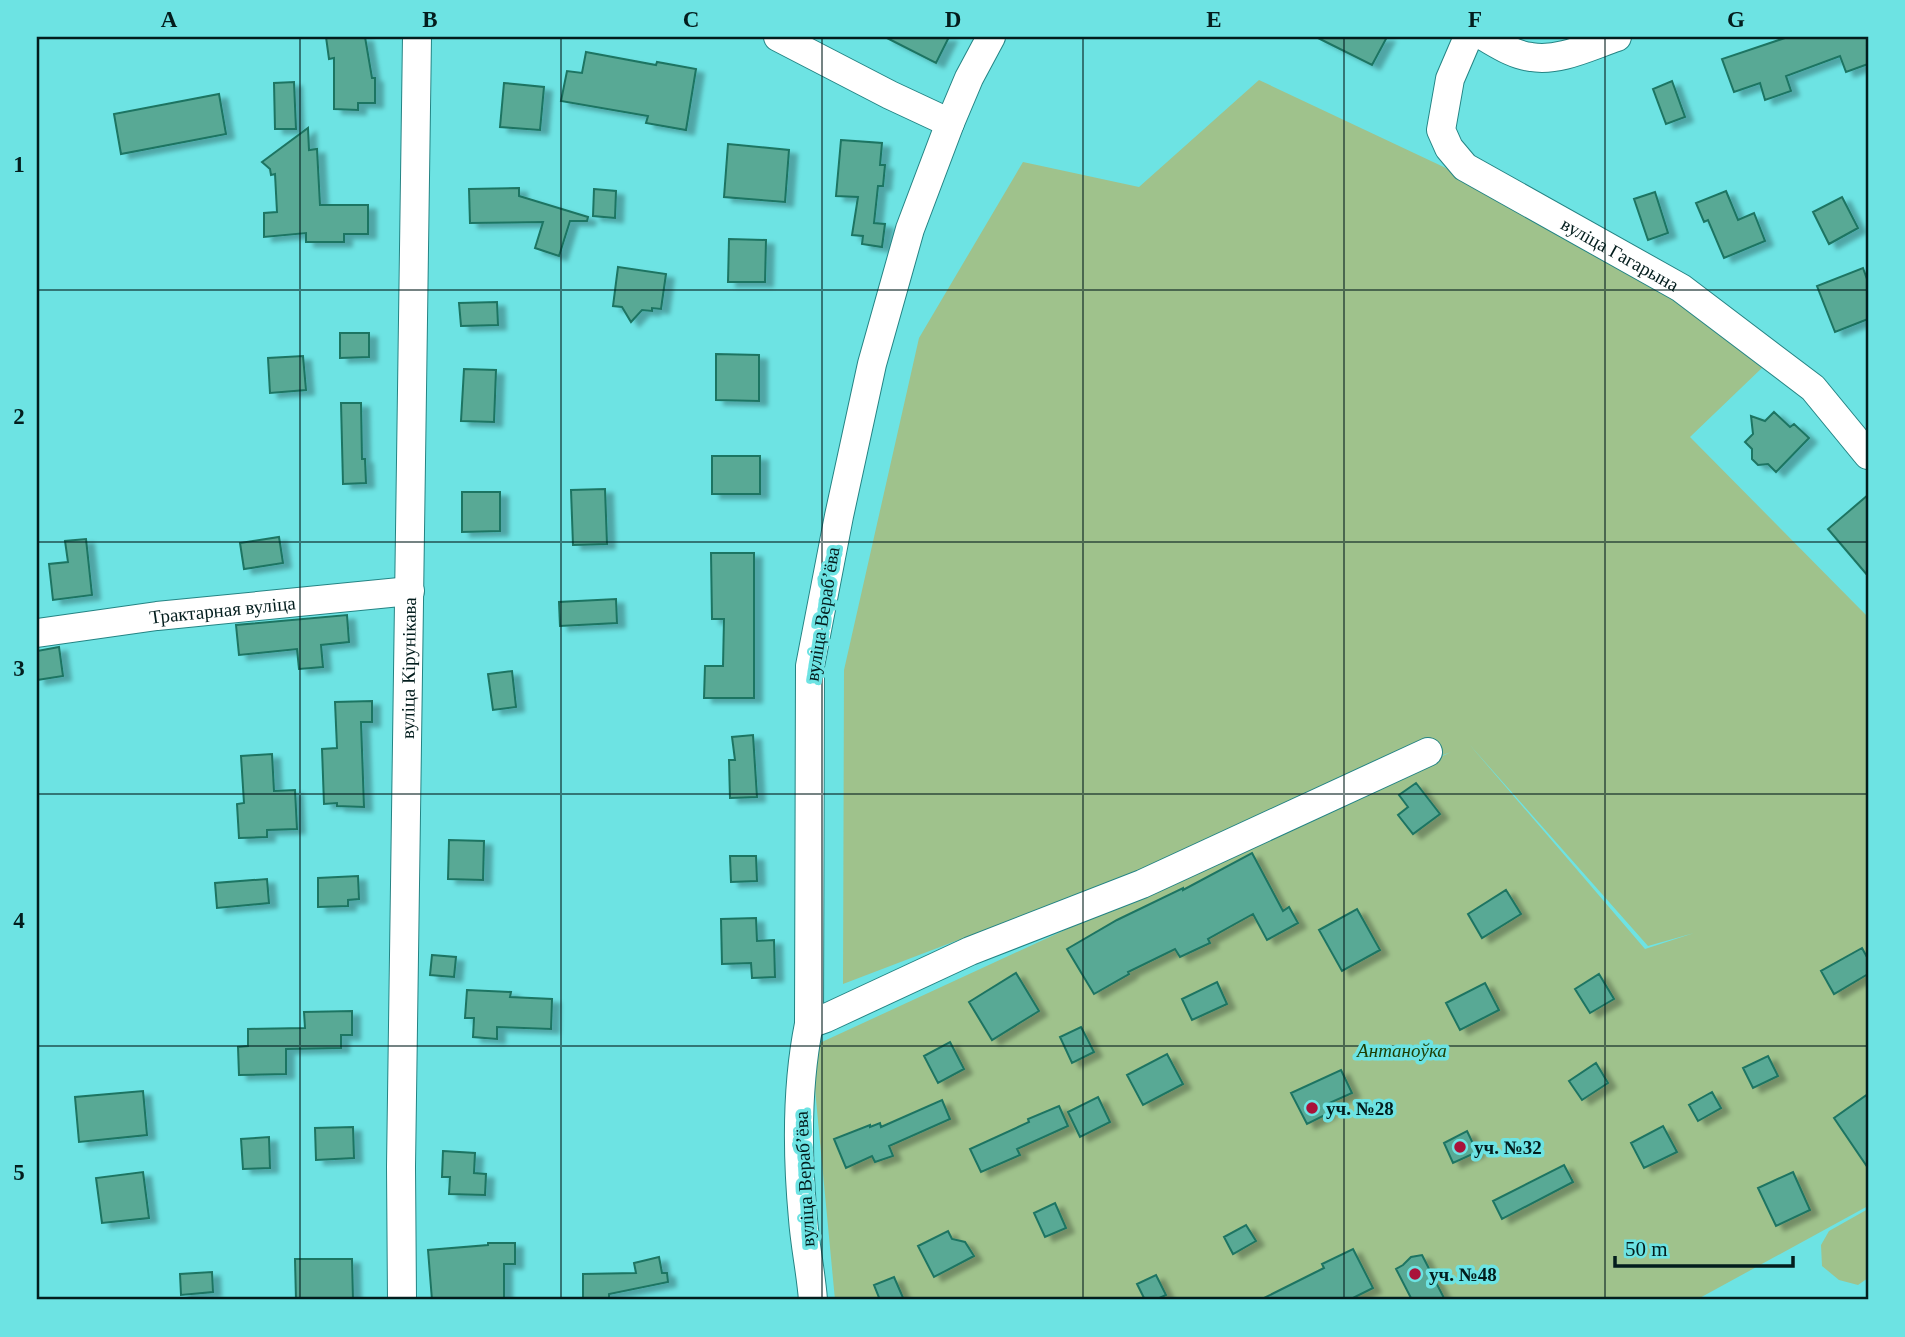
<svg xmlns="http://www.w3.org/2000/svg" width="1905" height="1337" font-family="'Times New Roman',serif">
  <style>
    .green { fill: #9fc28c; fill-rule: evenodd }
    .building { fill: #58a995; stroke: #1e7462; stroke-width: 2; filter: url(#shadow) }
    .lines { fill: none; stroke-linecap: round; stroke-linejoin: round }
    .minor-casing { stroke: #248484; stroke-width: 30 }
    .minor { stroke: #fff; stroke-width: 28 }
    .grid { fill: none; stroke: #031d1d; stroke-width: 2; stroke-opacity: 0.55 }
    .poi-dot { fill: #a9123a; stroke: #6de3e3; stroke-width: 2.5 }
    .labels { text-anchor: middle; stroke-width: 7; stroke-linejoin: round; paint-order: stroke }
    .street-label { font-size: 19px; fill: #031d1d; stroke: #6de3e3 }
    .park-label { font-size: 19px; font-style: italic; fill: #1d3e02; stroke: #6de3e3 }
    .poi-label { font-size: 19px; font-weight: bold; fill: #031d1d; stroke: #6de3e3; text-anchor: start }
    .neatline { fill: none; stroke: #031d1d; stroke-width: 2.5 }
    .grid-label { font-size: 23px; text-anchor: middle; font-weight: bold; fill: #031d1d }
  </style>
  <defs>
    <filter id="shadow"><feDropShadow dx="8" dy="4.5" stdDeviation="2" flood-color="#0004"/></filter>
  </defs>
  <rect width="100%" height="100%" fill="#6de3e3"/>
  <!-- green -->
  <path class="green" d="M 1259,80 L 1448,169 L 1673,296 L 1764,366 L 1690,437 L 1868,617 L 1868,1206 L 1696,1300 L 835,1300 L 811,1047 L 1451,752 L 843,984 L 844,670 L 919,338 L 1023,162 L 1139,187 ZM 1469,744 L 1648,946 L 1694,933 L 1645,949 Z
    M 1868,1209 L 1868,1278 L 1858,1285 L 1839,1280 L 1822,1266 L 1821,1245 L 1829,1231 Z"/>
  <!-- building -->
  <path class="building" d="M 326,37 L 365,37 L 372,78 L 375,78 L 375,103 L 358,103 L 358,110 L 334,109 L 334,58 L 329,59 Z
    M 885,37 L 949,37 L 936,63 Z
    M 1316,37 L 1387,37 L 1372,65 Z
    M 1788,37 L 1868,37 L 1868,46 L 1867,46 L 1868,64 L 1846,72 L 1840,56 L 1786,76 L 1791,91 L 1765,100 L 1760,83 L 1734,92 L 1722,59 Z
    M 586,52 L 656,65 L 657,62 L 696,69 L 686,130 L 646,123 L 648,116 L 561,101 L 567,71 L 582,73 Z
    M 1672,81 L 1685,117 L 1666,124 L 1653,89 Z
    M 294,82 L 296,129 L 275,129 L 274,83 Z
    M 504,83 L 544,87 L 540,130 L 500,127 Z
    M 219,94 L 226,134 L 121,154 L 114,114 Z
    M 308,128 L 309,150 L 317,149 L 320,205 L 368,205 L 368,234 L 344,234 L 344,242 L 306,242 L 306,233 L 264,237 L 264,213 L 277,212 L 275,174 L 271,175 L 270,169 L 262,162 Z
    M 841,140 L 882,143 L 880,165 L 885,165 L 883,186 L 878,186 L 874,223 L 885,224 L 882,247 L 862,244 L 863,236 L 852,235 L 858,197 L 836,196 Z
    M 728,144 L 789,150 L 785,202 L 724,197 Z
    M 519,188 L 519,196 L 588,217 L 587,221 L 570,221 L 559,256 L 535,248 L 543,222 L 470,223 L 469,189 Z
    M 594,189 L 616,191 L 615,218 L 593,216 Z
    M 1726,191 L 1738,220 L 1754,213 L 1765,241 L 1724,258 L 1708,220 L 1704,222 L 1696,203 Z
    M 1655,192 L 1668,233 L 1648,240 L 1634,199 Z
    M 1842,197 L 1858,228 L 1829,244 L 1813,212 Z
    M 729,239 L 766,240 L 765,282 L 728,282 Z
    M 618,267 L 666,274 L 661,309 L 652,308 L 652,311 L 642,310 L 631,322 L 622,307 L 613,306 Z
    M 1863,268 L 1868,282 L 1868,319 L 1835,332 L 1817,286 Z
    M 497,302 L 498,325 L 461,326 L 459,303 Z
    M 340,333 L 369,333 L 369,357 L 340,358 Z
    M 716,354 L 759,355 L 759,401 L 716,400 Z
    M 303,356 L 306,390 L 270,393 L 268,358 Z
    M 464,369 L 496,370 L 494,422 L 461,421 Z
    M 341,403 L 361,403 L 362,459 L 365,459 L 366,483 L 343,484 Z
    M 1774,412 L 1790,427 L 1794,424 L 1809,438 L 1776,472 L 1768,464 L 1758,465 L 1752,459 L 1752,449 L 1745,442 L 1753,434 L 1751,416 L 1765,421 Z
    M 712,456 L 760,456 L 760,494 L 712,494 Z
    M 605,489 L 607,544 L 573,545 L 571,490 Z
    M 462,492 L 500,492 L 500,531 L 462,532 Z
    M 1868,495 L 1868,576 L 1828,529 Z
    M 279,537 L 283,563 L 244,569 L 240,543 Z
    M 86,539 L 92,595 L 53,600 L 49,564 L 68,562 L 65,541 Z
    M 711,553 L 754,553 L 754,698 L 704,698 L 705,666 L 723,666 L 724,619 L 712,619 Z
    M 616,599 L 617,623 L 560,626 L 559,602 Z
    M 347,615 L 349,642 L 321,645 L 323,667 L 299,669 L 297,649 L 239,655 L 236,625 Z
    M 59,647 L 63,676 L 37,680 L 37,651 Z
    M 512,671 L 516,707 L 493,710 L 488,674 Z
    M 372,701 L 372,722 L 361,722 L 364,807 L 337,806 L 337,803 L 324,804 L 322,749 L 337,748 L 335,702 Z
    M 753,735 L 757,797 L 730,798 L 729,760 L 735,760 L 732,737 Z
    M 272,754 L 274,791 L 295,790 L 297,829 L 267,830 L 267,837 L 239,838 L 237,804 L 244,803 L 241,756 Z
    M 1416,783 L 1440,814 L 1413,834 L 1398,815 L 1408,807 L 1399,795 Z
    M 449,840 L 484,841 L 483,880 L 448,879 Z
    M 1252,853 L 1283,911 L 1289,907 L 1298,923 L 1267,940 L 1253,914 L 1208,939 L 1210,943 L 1180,957 L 1175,949 L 1128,972 L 1129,974 L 1094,994 L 1067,949 L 1117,920 L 1183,888 L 1183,890 Z
    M 730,856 L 756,856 L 757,881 L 731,882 Z
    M 358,876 L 359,899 L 348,900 L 348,906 L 318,907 L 318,878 Z
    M 267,879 L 269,903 L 217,908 L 215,883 Z
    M 1506,890 L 1521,914 L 1482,938 L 1468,914 Z
    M 1357,909 L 1380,950 L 1342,971 L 1319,930 Z
    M 756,918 L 757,941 L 774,940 L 775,977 L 752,978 L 751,963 L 722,964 L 721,919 Z
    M 1862,948 L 1868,959 L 1868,974 L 1834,994 L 1821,971 Z
    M 432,955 L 456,957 L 454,977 L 430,975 Z
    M 1016,973 L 1039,1011 L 992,1040 L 969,1002 Z
    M 1599,974 L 1614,999 L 1590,1013 L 1575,989 Z
    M 1217,982 L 1227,1004 L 1192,1020 L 1182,999 Z
    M 1485,983 L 1499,1010 L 1460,1030 L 1446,1003 Z
    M 467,990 L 511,992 L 510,997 L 552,999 L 551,1029 L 497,1027 L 497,1039 L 473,1037 L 474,1018 L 465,1018 Z
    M 352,1011 L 352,1035 L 341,1035 L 341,1048 L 286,1049 L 286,1074 L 239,1075 L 238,1047 L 248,1046 L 248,1029 L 305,1028 L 304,1012 Z
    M 1081,1027 L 1094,1052 L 1072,1063 L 1060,1037 Z
    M 950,1042 L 964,1069 L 938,1083 L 924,1056 Z
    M 1167,1054 L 1183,1084 L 1143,1105 L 1127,1075 Z
    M 1768,1056 L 1778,1076 L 1753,1088 L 1743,1068 Z
    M 1596,1063 L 1608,1083 L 1582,1100 L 1569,1081 Z
    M 1341,1070 L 1352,1093 L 1325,1105 L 1329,1113 L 1307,1124 L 1291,1093 Z
    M 143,1091 L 147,1135 L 79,1142 L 75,1097 Z
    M 1712,1092 L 1721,1108 L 1698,1121 L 1689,1105 Z
    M 1868,1094 L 1868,1168 L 1834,1118 Z
    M 1098,1097 L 1110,1122 L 1080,1137 L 1068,1112 Z
    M 942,1100 L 950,1119 L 889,1146 L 893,1156 L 875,1162 L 872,1156 L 846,1168 L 834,1139 L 870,1125 L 870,1127 L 880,1123 L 881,1127 Z
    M 1059,1106 L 1068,1126 L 1017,1149 L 1020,1155 L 981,1172 L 970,1149 L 1029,1122 L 1028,1119 Z
    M 1663,1126 L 1677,1152 L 1644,1168 L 1631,1143 Z
    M 353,1127 L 354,1158 L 316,1160 L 315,1128 Z
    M 1467,1131 L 1477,1152 L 1453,1163 L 1444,1143 Z
    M 269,1137 L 270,1168 L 243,1169 L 241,1139 Z
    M 443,1151 L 475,1153 L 474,1173 L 486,1174 L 485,1195 L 449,1194 L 450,1177 L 442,1177 Z
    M 1564,1165 L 1573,1182 L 1502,1219 L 1493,1201 Z
    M 143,1172 L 149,1218 L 102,1223 L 96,1178 Z
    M 1793,1172 L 1810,1210 L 1776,1226 L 1758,1188 Z
    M 1055,1203 L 1066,1228 L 1045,1237 L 1034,1213 Z
    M 1246,1225 L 1256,1241 L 1233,1254 L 1224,1237 Z
    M 948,1231 L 952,1239 L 965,1242 L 974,1256 L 934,1277 L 918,1246 Z
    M 488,1243 L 515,1243 L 515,1264 L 504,1264 L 504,1300 L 432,1300 L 428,1250 L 488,1245 Z
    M 1353,1249 L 1373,1288 L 1349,1300 L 1260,1300 L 1324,1268 L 1322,1264 Z
    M 1422,1255 L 1445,1300 L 1412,1300 L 1396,1269 L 1403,1265 L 1411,1257 Z
    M 659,1257 L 662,1273 L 667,1273 L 668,1282 L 609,1294 L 609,1298 L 583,1298 L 583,1274 L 636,1273 L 634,1263 Z
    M 295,1259 L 352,1259 L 353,1300 L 296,1300 Z
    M 212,1272 L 213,1292 L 181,1295 L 180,1274 Z
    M 1156,1275 L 1166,1295 L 1155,1300 L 1145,1300 L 1137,1284 Z
    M 894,1277 L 904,1300 L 880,1300 L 874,1285 Z"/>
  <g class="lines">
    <!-- minor casing -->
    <g class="minor-casing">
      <g id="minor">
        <path d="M 778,37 L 890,95 L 950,123"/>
        <path id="s1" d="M 1468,37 L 1450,79 L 1441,130 L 1449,148 L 1465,167 L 1681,288 L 1813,388 L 1868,455"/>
        <path d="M 1485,37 C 1499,45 1514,55 1531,57 C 1559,62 1590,46 1617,37"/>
        <path id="s2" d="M 37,633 L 157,616 L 410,591"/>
        <path d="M 809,1024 L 826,1018 L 970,951 L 1142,884 L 1428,752"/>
        <path id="s3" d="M 402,1300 L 401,1167 L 417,37"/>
        <path d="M 813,1300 C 811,1273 805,1246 803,1219 C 797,1154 796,1088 809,1024 L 810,666 L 839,516 L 872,364 L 910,229 L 950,123 L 969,78 L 991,37"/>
      </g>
    </g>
    <!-- minor -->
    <use href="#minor" class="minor"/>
  </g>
  <!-- grid -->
  <path class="grid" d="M 300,37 L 300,1300M 561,37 L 561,1300M 822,37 L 822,1300M 1083,37 L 1083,1300M 1344,37 L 1344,1300M 1605,37 L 1605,1300M 37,290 L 1868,290M 37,542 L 1868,542M 37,794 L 1868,794M 37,1046 L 1868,1046"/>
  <!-- markers -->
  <g class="poi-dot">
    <circle cx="1312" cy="1108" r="7"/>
    <circle cx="1460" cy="1147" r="7"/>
    <circle cx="1415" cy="1274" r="7"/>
  </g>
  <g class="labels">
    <!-- street labels -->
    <g class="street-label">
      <text dy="7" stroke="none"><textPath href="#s1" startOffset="320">вуліца Гагарына</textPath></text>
      <text dy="7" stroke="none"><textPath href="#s2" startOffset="187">Трактарная вуліца</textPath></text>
      <text transform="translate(822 614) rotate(-81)" y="7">вуліца Верабʼёва</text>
      <text dy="7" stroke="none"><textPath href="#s3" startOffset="632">вуліца Кірунікава</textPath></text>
      <text transform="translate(804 1179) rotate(-93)" y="7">вуліца Верабʼёва</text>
    </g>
    <!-- park labels -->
    <g class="park-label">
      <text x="1402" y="1057">Антаноўка</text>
    </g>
    <!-- poi labels -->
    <g class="poi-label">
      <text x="1326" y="1115">уч. №28</text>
      <text x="1474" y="1154">уч. №32</text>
      <text x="1429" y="1281">уч. №48</text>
    </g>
  </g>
  <!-- border -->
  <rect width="1905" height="1337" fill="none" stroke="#6de3e3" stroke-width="77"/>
  <!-- scale -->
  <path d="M1615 1256v10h178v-10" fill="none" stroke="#031d1d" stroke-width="3.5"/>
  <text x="1625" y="1256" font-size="21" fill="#031d1d" stroke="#6de3e3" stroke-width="5" paint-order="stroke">50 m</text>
  <rect x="38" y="38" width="1829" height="1260" class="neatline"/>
  <g class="grid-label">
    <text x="169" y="27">A</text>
    <text x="430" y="27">B</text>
    <text x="691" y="27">C</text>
    <text x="953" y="27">D</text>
    <text x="1214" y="27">E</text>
    <text x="1475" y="27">F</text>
    <text x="1736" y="27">G</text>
    <text x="19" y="172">1</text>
    <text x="19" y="424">2</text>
    <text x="19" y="676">3</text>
    <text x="19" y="928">4</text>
    <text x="19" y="1180">5</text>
  </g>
</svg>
